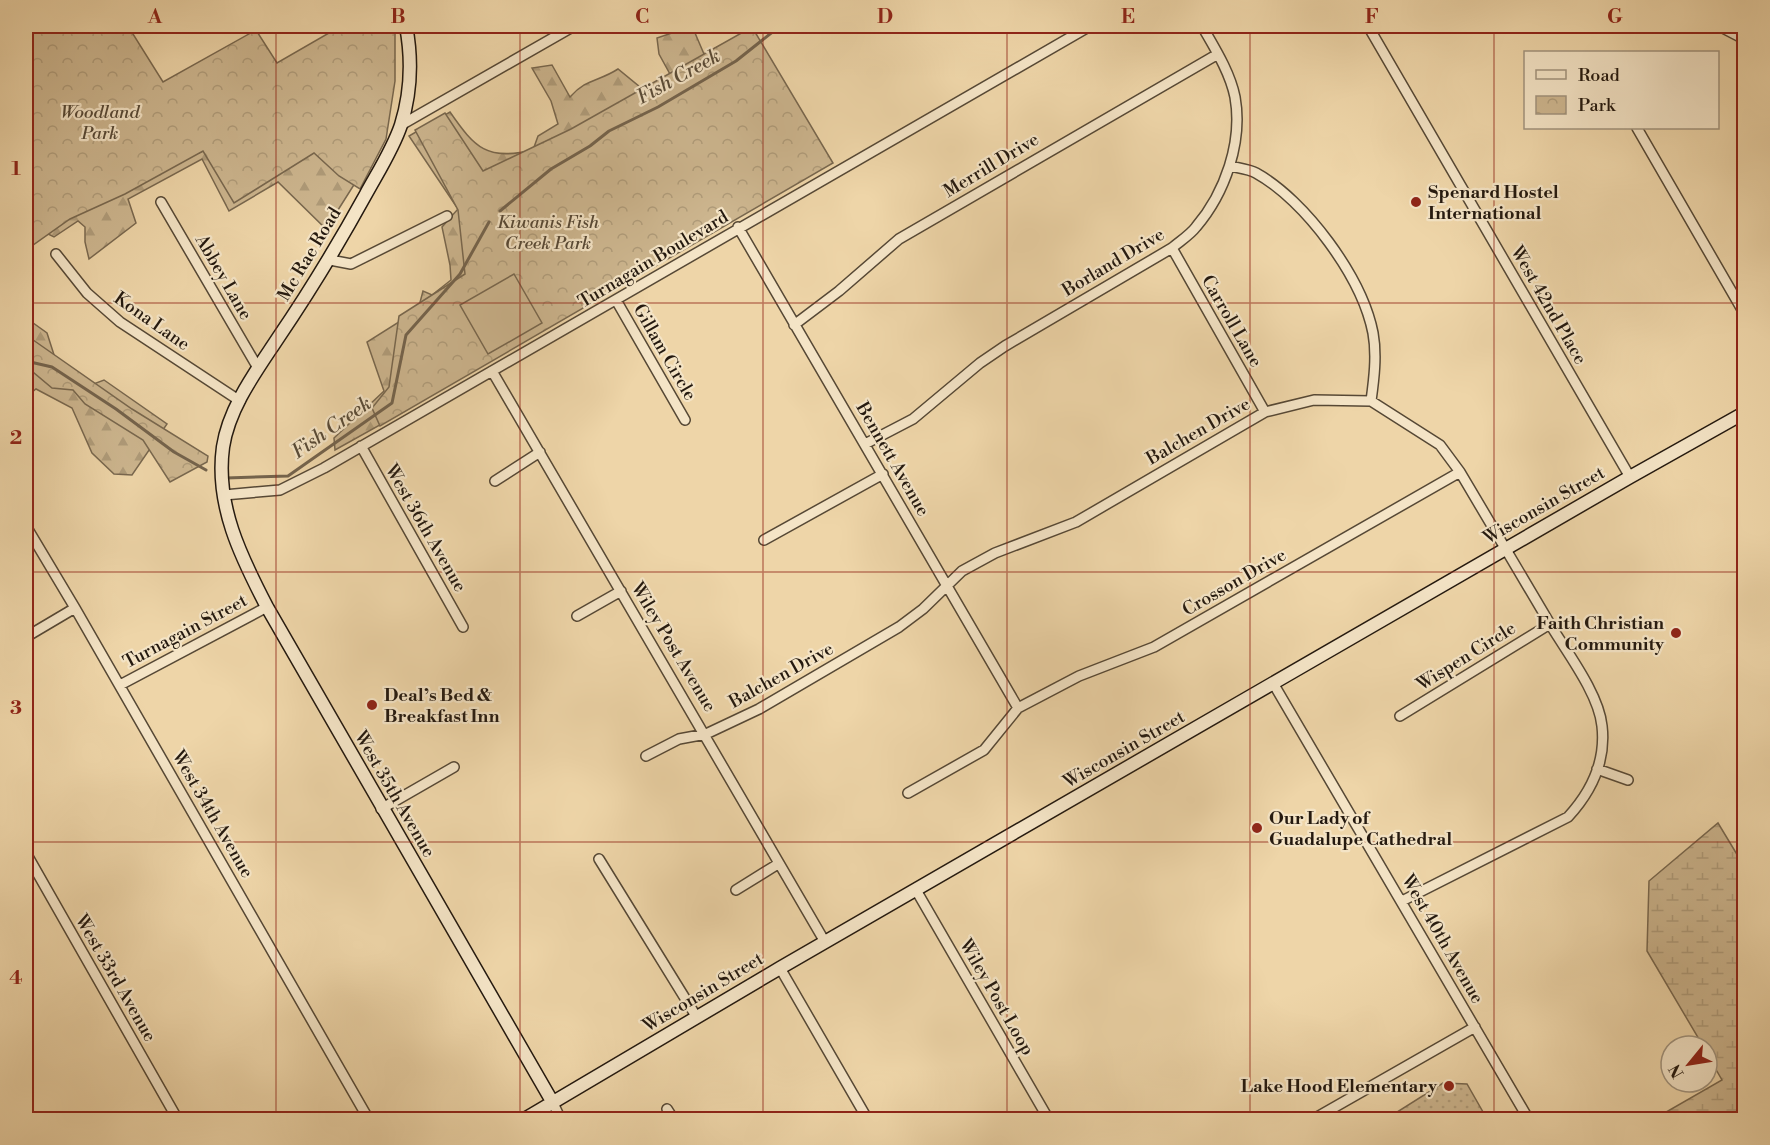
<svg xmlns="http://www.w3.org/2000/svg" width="1770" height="1145" font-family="'Libre Bodoni',serif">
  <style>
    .grass { fill: url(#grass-dots); stroke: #78674e; stroke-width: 1.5 }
    .forest { fill: url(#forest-firs); stroke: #78674e; stroke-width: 1.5 }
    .wetland { fill: url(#wetland-marsh); stroke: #78674e; stroke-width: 1.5 }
    .park { fill: url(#park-crowns); stroke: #78674e; stroke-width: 1.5 }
    .pitch { fill: #ccb58e; stroke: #78674e; stroke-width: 1.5 }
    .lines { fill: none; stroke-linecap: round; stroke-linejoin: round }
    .stream { stroke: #74634c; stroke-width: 3 }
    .street-casing { stroke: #564835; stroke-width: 12 }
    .secondary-casing { stroke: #24190f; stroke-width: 15 }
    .street { stroke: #f4e4c6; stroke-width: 9 }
    .secondary { stroke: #f4e4c6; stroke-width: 12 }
    .grid { fill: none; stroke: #8f2418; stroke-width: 1.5; stroke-opacity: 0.55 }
    .poi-dot { fill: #8f2418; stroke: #f4e4c6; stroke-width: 2 }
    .labels { text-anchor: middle; stroke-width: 4.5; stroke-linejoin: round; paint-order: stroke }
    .park-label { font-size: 18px; font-style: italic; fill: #564835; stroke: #f4e4c6 }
    .street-label { font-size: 18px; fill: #24190f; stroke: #f4e4c6 }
    .poi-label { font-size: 18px; font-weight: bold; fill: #24190f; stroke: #f4e4c6; text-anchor: start }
    .water-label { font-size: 20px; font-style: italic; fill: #594b37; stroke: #f4e4c6 }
    .neatline { fill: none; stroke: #8f2418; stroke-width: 2 }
    .grid-label { font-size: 20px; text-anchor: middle; font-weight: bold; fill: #8f2418 }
  </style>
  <defs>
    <pattern id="grass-dots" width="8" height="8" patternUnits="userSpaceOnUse" patternTransform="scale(1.5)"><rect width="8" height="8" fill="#ccb58e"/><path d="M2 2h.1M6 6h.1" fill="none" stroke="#af9b79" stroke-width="1.8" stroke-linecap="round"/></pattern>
    <pattern id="forest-firs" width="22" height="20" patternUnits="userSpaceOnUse" patternTransform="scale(1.5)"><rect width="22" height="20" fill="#ccb58e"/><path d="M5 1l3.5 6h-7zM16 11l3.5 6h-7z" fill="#af9b79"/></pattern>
    <pattern id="wetland-marsh" width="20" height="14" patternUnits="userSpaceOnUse" patternTransform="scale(1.5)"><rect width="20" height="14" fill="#ccb58e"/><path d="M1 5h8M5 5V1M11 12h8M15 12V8" fill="none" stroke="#af9b79"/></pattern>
    <pattern id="park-crowns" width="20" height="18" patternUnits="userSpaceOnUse" patternTransform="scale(1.5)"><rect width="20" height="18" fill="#ccb58e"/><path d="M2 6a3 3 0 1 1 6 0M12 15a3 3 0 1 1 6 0" fill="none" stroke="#af9b79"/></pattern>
  </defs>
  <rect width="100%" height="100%" fill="#eed5a8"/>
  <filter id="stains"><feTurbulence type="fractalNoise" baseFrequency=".00333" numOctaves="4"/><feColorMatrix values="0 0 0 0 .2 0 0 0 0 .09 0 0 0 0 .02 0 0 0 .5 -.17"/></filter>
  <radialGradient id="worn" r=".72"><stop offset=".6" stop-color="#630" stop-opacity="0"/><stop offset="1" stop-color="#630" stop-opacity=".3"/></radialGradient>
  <!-- grass -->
  <path class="grass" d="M 1443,1083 L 1467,1084 L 1487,1119 L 1386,1119 Z"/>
  <!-- forest -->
  <path class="forest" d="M 673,26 L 692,26 L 704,54 L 750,30 L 405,411 L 335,450 L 334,438 L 384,391 L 367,342 L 418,310 L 423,291 L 432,295 L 451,280 L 450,265 L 442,227 L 458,209 L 409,136 L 450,112 C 475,148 487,161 533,150 L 538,136 L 558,124 L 551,101 L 532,68 L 552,65 L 570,97 C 587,78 598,82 618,69 L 645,91 L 671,76 L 659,54 L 657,38 L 672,33 Z
    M 257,126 L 381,142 L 326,229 L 278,182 L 229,211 L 202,159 L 128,199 L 136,223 L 89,259 L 85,242 L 85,227 L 78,221 L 54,237 L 48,234 L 82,190 L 185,147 L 199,153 Z
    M 29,320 L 47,333 L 56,361 L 91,385 L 104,380 L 167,424 L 132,475 L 114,474 L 92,453 L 72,408 L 36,389 L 26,397 L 26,323 Z"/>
  <!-- wetland -->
  <path class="wetland" d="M 1718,823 L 1744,866 L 1744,1119 L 1654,1119 L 1722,1080 L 1707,1054 L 1707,1046 L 1703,1046 L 1647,951 L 1649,881 Z"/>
  <!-- park -->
  <path class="park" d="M 26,26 L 128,26 L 163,82 L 256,30 L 277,63 L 341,26 L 395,26 L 395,81 L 386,139 L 360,189 L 339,176 L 314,153 L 234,203 L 203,151 L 125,194 L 70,219 L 26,250 Z
    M 752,27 L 833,163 L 380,426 L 372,408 L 389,387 L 399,316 L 465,274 L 458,210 L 415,130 L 445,113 L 483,171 L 571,129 Z
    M 26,335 L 132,409 L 208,456 L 207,462 L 170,482 L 143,440 L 85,404 L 73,390 L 52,388 L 34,373 L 26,370 Z"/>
  <!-- pitch -->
  <path class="pitch" d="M 514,274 L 542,323 L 488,354 L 460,305 Z"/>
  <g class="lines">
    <!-- stream -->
    <path class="stream" d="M 500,211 L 551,169 L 590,146 L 609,131 L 658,107 L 736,61 L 780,26
      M 26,361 L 52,367 L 116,409 L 174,452 L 206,470
      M 226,478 L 288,476 L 392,403 L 406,335 L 460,274 L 489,222"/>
    <!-- street casing -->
    <g class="street-casing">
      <path id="street" d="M 1368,26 L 1630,477
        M 1719,26 L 1744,39
        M 401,125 L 574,26
        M 1637,128 L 1744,313
        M 1230,166 C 1238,168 1249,169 1256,173 C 1305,200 1362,277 1373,333 C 1377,355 1374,379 1371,401
        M 161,202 L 258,368
        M 738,227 L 1018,708
        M 1172,248 L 1265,412
        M 56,254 L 87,293 L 120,322 L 240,401
        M 330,260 L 351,264 L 447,216
        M 616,300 L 685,420
        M 794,325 L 839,291 L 899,239 L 1218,54
        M 492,371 L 825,942
        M 865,444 L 913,419 L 980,363 L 1005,346 L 1172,248 C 1180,241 1190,235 1196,227 C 1225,193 1243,142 1235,97 C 1230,72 1214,47 1202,26
        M 361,446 L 463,627
        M 495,481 L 540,452
        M 224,495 L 280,490 L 324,468 L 1090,26
        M 26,526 L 75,608 L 369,1120
        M 764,540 L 883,474
        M 577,616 L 621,591
        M 26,637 L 75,608
        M 1273,683 L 1529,1120
        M 120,685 L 267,607
        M 1400,716 L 1550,624
        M 646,756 L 679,739 L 706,734 L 759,709 L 899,627 L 923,609 L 962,571 L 995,553 L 1076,522 L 1265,412 L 1314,400 L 1371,401 L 1440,445 L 1460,472 C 1491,524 1522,577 1553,629 C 1569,655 1599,695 1602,726 C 1606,761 1591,792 1568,817 L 1402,901
        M 1597,769 L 1628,780
        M 908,793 L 984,750 L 1018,708 L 1079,676 L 1154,647 L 1460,472
        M 381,809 L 454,767
        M 26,853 L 178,1120
        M 599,859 L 696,1016
        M 736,890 L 778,864
        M 916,890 L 1049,1120
        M 780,968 L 868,1120
        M 553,1103 L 561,1120
        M 667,1109 L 674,1120
        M 1312,1120 L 1475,1027"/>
    </g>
    <!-- secondary casing -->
    <g class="secondary-casing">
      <path id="secondary" d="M 406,26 C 412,58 411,93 401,125 C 393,149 378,172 366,194 C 339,243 310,291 278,338 C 257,370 229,407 223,447 C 215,505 241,557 267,607 L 553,1103
        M 523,1120 L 780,968 L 1630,477 L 1744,413"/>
    </g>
    <!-- street -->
    <use href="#street" class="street"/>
    <!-- secondary -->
    <use href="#secondary" class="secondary"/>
  </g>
  <!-- grid -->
  <path class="grid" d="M 276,26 L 276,1120M 520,26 L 520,1120M 763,26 L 763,1120M 1007,26 L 1007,1120M 1250,26 L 1250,1120M 1494,26 L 1494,1120M 26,303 L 1744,303M 26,572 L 1744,572M 26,842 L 1744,842"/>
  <!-- markers -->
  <g class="poi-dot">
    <circle cx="1416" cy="202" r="6"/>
    <circle cx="1676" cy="633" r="6"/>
    <circle cx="372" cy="705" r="6"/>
    <circle cx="1257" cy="828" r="6"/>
    <circle cx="1449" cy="1086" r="6"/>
  </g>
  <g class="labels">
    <!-- park labels -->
    <g class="park-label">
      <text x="100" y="118">Woodland<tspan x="100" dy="21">Park</tspan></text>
      <text x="548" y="228">Kiwanis Fish<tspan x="548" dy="21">Creek Park</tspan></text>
    </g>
    <!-- street labels -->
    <g class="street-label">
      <text transform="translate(991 165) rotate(-31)" y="6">Merrill Drive</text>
      <text transform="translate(309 254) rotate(-59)" y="6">Mc Rae Road</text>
      <text transform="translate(653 259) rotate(-31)" y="6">Turnagain Boulevard</text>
      <text transform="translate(1113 262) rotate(-31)" y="6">Borland Drive</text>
      <text transform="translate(224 277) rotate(60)" y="6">Abbey Lane</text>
      <text transform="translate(1549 305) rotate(60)" y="6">West 42nd Place</text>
      <text transform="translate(152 321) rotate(35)" y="6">Kona Lane</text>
      <text transform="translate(1232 321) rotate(60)" y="6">Carroll Lane</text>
      <text transform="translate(665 352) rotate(60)" y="6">Gillam Circle</text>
      <text transform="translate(1198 431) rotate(-30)" y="6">Balchen Drive</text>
      <text transform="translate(893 459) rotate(60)" y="6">Bennett Avenue</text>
      <text transform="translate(1544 505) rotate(-30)" y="6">Wisconsin Street</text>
      <text transform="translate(426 528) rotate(60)" y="6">West 36th Avenue</text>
      <text transform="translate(1234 582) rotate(-30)" y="6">Crosson Drive</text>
      <text transform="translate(185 631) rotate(-28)" y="6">Turnagain Street</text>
      <text transform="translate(674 647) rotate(59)" y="6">Wiley Post Avenue</text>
      <text transform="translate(1466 656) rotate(-32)" y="6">Wispen Circle</text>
      <text transform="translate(781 675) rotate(-29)" y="6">Balchen Drive</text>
      <text transform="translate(1124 749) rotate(-30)" y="6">Wisconsin Street</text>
      <text transform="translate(395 794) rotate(60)" y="6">West 35th Avenue</text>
      <text transform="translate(213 814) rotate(60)" y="6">West 34th Avenue</text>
      <text transform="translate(1443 939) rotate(60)" y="6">West 40th Avenue</text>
      <text transform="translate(116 978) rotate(60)" y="6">West 33rd Avenue</text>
      <text transform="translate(703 992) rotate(-31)" y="6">Wisconsin Street</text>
      <text transform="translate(997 997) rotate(60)" y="6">Wiley Post Loop</text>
    </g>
    <!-- poi labels -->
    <g class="poi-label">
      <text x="1428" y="198">Spenard Hostel<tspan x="1428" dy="21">International</tspan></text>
      <text x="1664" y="629" text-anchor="end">Faith Christian<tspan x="1664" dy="21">Community</tspan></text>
      <text x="384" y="701">Deal’s Bed &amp;<tspan x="384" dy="21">Breakfast Inn</tspan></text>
      <text x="1269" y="824">Our Lady of<tspan x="1269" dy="21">Guadalupe Cathedral</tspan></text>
      <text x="1437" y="1092" text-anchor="end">Lake Hood Elementary</text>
    </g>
    <!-- water labels -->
    <g class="water-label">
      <text transform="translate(678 76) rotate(-29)" y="7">Fish Creek</text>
      <text transform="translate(331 427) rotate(-35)" y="7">Fish Creek</text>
    </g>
  </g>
  <!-- margin -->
  <rect width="1770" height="1145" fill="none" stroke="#eed5a8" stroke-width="66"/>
  <!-- legend -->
  <rect x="1524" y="51" width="195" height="78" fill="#f4e4c6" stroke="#a1937d" stroke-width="1.5"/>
  <rect x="1536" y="70" width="30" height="9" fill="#f4e4c6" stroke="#a1937d" stroke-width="1.5"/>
  <text x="1578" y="81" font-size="18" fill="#24190f">Road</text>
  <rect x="1536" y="96" width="30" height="18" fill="url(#park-crowns)" stroke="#a1937d" stroke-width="1.5"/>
  <text x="1578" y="111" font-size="18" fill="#24190f">Park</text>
  <!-- north arrow -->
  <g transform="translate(1689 1064) rotate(240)"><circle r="28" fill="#f4e4c6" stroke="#a1937d" stroke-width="1.5"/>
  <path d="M0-4.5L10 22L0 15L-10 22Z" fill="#8f2418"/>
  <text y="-9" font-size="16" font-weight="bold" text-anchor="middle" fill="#24190f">N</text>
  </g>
  <rect x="33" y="33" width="1704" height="1079" class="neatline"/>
  <g class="grid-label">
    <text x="155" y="23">A</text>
    <text x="398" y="23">B</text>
    <text x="642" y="23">C</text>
    <text x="885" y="23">D</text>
    <text x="1128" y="23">E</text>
    <text x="1372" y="23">F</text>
    <text x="1615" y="23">G</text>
    <text x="16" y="175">1</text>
    <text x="16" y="444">2</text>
    <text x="16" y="714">3</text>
    <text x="16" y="984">4</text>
  </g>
  <rect width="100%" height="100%" filter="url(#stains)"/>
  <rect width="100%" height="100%" fill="url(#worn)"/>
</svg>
